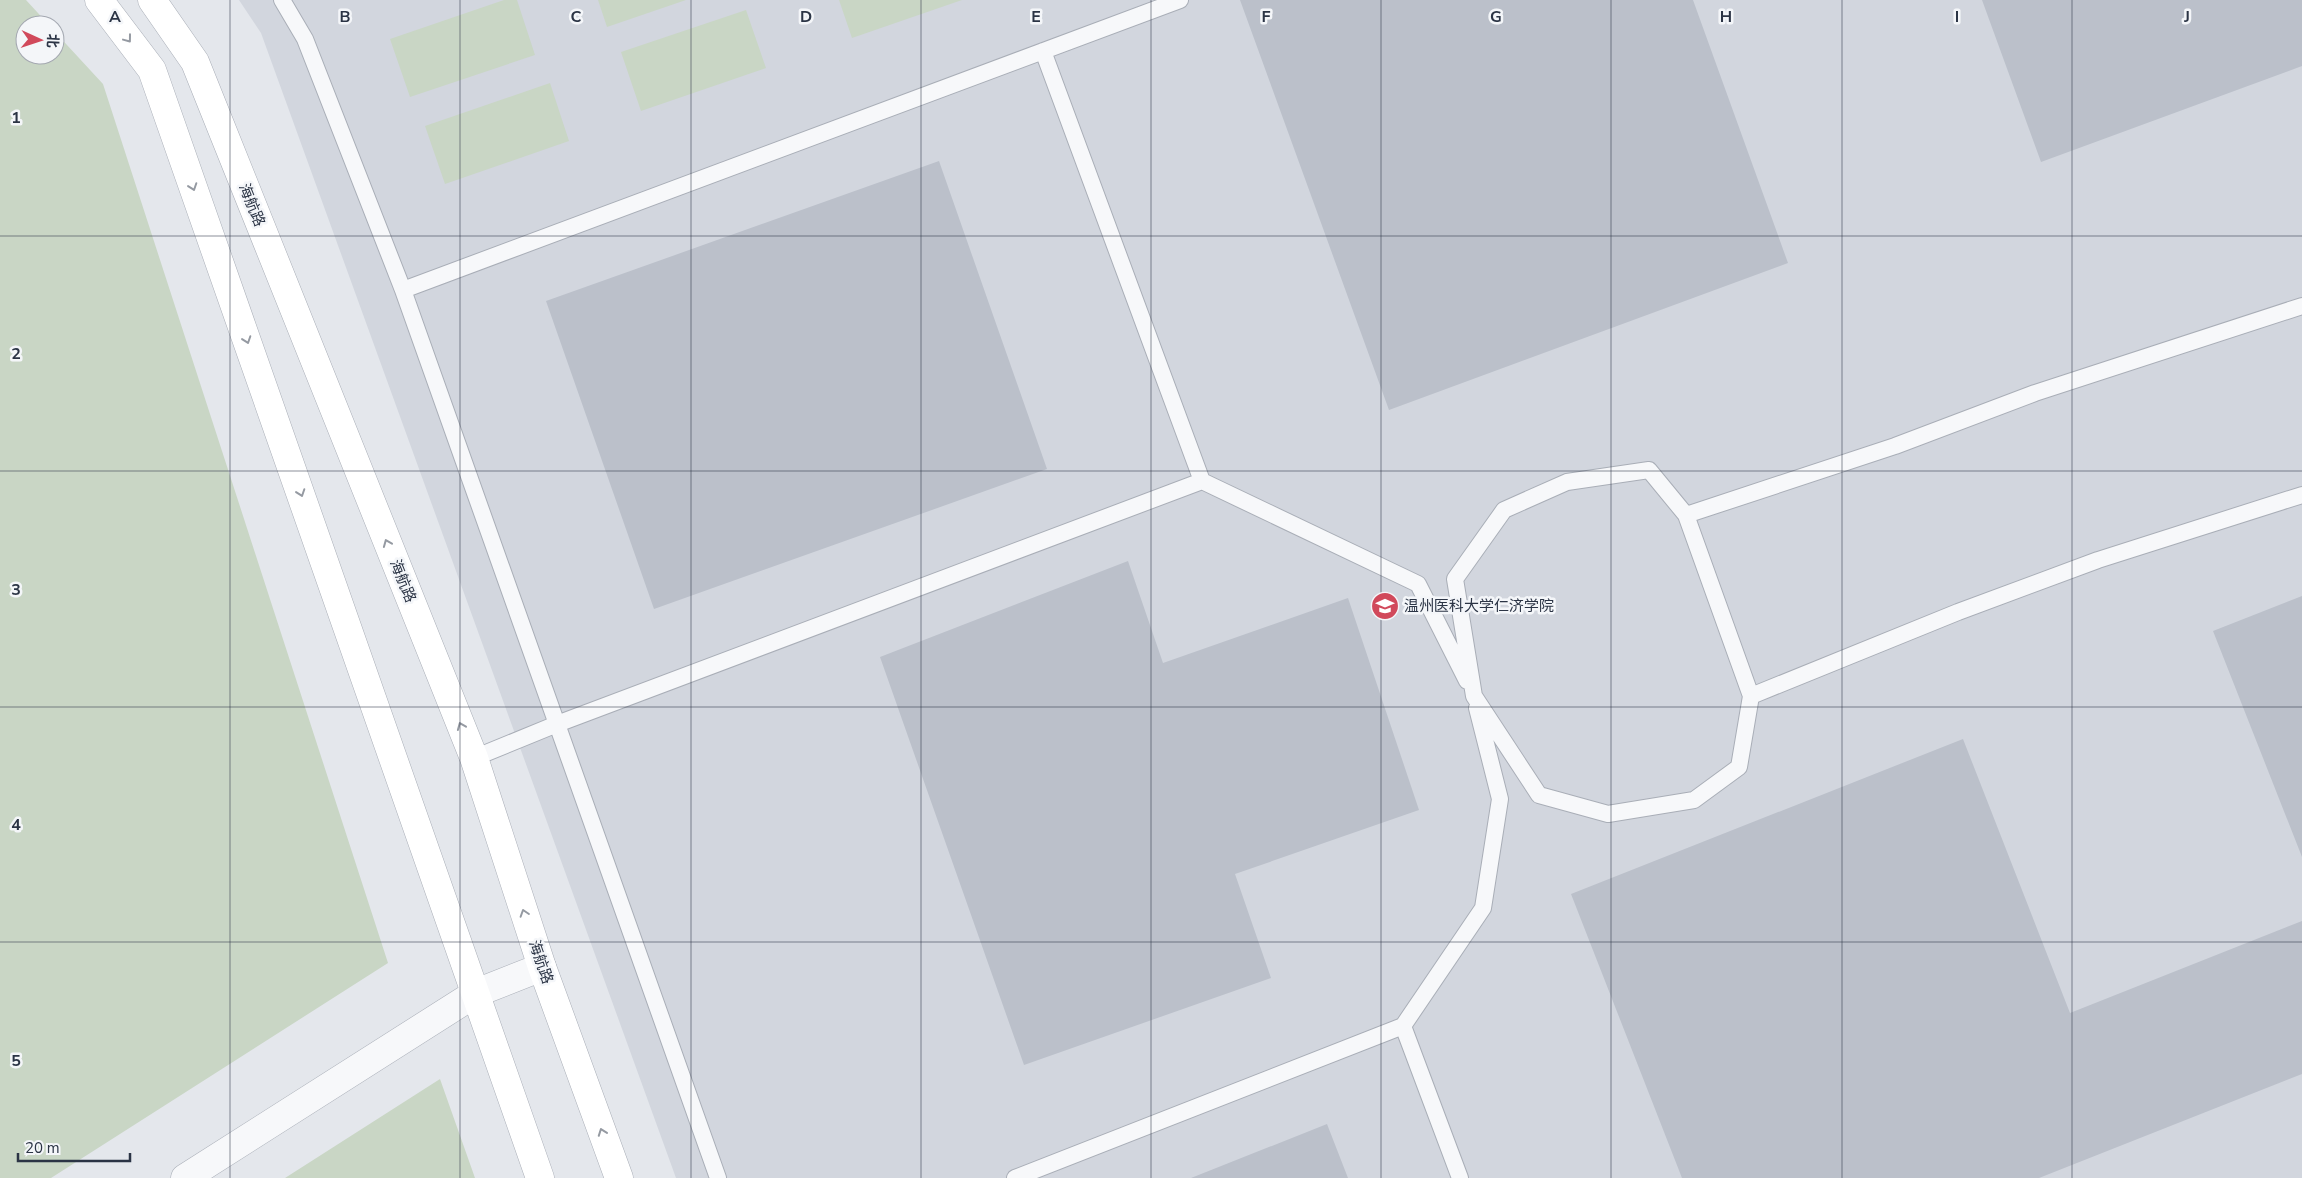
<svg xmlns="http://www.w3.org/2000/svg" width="2302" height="1178" font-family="'Nunito Sans','Noto Sans SC',sans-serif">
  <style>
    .built { fill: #d2d6de }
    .green { fill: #c9d6c5 }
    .building { fill: #bbc0ca }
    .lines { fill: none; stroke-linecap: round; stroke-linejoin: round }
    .service-casing { stroke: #a9aeb7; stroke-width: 18 }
    .minor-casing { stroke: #a9aeb7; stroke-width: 29 }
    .secondary-casing { stroke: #a9aeb7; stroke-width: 29 }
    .service { stroke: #f7f8fa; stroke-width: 16 }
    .minor { stroke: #f7f8fa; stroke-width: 28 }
    .secondary { stroke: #fff; stroke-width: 28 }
    .oneway { stroke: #959aa2 }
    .grid { fill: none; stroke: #2b3445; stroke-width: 1; stroke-opacity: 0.55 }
    .labels { text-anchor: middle; stroke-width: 5; stroke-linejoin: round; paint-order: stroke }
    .street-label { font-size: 15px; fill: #2b3445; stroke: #f4f6f9 }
    .poi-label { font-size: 15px; fill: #2b3445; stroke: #f4f6f9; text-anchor: start }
    .grid-label { font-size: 16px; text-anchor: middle; font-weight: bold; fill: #2b3445; stroke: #f4f6f9; stroke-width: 5; stroke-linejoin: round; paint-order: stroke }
  </style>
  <rect width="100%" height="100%" fill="#e4e7ec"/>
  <!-- built -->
  <path class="built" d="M 239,0 L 2302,0 L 2302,1178 L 676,1178 L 261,33 Z"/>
  <!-- green -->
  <path class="green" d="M 0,0 L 26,0 L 49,25 L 25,25 L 25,55 L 55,55 L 55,32 L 103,84 L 388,963 L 51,1178 L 0,1178 Z
    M 504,0 L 517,0 L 535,55 L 410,97 L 390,39 Z
    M 598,0 L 686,0 L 607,27 Z
    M 839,0 L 962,0 L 852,38 Z
    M 746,10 L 766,68 L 641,111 L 621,52 Z
    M 550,83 L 569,141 L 445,184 L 425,126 Z
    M 440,1079 L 475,1178 L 285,1178 Z"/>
  <!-- building -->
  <path class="building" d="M 1240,0 L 1693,0 L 1788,263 L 1389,410 Z
    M 1982,0 L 2302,0 L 2302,66 L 2041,162 Z
    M 939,161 L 1047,469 L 654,609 L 546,301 Z
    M 1128,561 L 1163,663 L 1348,598 L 1419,810 L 1235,874 L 1271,978 L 1024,1065 L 880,657 Z
    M 2302,596 L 2302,857 L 2213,631 Z
    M 1963,739 L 2070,1013 L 2302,921 L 2302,1074 L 2039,1178 L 1682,1178 L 1571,894 Z
    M 1327,1124 L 1348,1178 L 1191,1178 Z"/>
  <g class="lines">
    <!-- service casing -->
    <g class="service-casing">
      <path id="service" d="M 282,0 L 305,39 L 403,290 L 718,1178
        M 1043,51 L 1202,481
        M 403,290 L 1180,0
        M 2302,306 L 2035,393 L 1895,446 L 1686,515 L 1649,470 L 1567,482 L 1504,510 L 1455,579 L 1474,696 L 1539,795 L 1608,814 L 1694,800 L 1739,767 L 1751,696 L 1958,612 L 2098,560 L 2302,495
        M 1686,515 L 1751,696
        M 474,758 L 557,724 L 1202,481 L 1418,584 L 1467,681
        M 1403,1026 L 1460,1178
        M 1015,1178 L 1403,1026 L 1483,908 L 1500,799 L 1477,708"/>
    </g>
    <!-- minor casing -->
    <g class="minor-casing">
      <path id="minor" d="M 185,1178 L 476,993 L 542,967"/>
    </g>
    <!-- secondary casing -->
    <g class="secondary-casing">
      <path id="secondary" d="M 99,0 L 152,70 L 540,1178
        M 152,0 L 195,62 L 474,758 L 542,967 L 619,1178"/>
    </g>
    <!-- service -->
    <use href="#service" class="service"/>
    <!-- minor -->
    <use href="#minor" class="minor"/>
    <!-- secondary -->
    <use href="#secondary" class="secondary"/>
  </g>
  <!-- one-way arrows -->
  <defs><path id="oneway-chevron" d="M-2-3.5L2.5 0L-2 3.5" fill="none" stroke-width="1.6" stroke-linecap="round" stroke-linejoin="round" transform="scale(1.25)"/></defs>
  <g class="oneway">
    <use href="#oneway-chevron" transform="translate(128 39) rotate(53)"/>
    <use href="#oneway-chevron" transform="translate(193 187) rotate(71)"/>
    <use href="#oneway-chevron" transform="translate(247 340) rotate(71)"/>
    <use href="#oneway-chevron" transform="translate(301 493) rotate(71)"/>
    <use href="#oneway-chevron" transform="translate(387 543) rotate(-112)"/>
    <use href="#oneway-chevron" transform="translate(461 726) rotate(-112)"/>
    <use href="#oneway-chevron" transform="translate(524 913) rotate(-108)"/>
    <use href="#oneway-chevron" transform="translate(602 1132) rotate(-110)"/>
  </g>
  <!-- grid -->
  <path class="grid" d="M 230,0 L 230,1178M 460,0 L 460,1178M 691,0 L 691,1178M 921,0 L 921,1178M 1151,0 L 1151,1178M 1381,0 L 1381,1178M 1611,0 L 1611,1178M 1842,0 L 1842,1178M 2072,0 L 2072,1178M 0,236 L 2302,236M 0,471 L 2302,471M 0,707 L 2302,707M 0,942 L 2302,942"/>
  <!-- icons -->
  <defs>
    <g id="university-disc" transform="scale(1.4375)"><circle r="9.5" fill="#d1495b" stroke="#f4f6f9"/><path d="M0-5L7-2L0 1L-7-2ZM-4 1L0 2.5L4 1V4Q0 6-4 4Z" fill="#fff"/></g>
  </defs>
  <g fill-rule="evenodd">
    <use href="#university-disc" x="1385" y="606"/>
  </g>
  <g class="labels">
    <!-- street labels -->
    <g class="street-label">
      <text transform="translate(252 205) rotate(68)" y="5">海航路</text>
      <text transform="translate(403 581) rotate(68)" y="5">海航路</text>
      <text transform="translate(541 962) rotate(71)" y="5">海航路</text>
    </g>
    <!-- poi labels -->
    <g class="poi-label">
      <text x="1404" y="611">温州医科大学仁济学院</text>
    </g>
  </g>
  <g class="grid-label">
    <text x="115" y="22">A</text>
    <text x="345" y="22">B</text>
    <text x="576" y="22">C</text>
    <text x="806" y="22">D</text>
    <text x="1036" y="22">E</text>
    <text x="1266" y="22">F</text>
    <text x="1496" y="22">G</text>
    <text x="1726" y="22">H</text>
    <text x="1957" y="22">I</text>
    <text x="2187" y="22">J</text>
    <text x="16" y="123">1</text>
    <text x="16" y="359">2</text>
    <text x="16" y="595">3</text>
    <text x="16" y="830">4</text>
    <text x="16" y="1066">5</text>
  </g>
  <!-- north arrow -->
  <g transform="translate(40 40) rotate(93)"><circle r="24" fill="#f4f6f9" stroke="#a4a8b1"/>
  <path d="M0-4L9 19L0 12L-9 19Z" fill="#d1495b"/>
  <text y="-8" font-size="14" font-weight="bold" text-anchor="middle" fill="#2b3445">北</text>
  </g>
  <!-- scale -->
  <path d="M18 1153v8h112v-8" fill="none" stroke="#2b3445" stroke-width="2.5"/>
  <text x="25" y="1153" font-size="15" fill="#2b3445" stroke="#f4f6f9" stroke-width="4" paint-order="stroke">20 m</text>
</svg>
